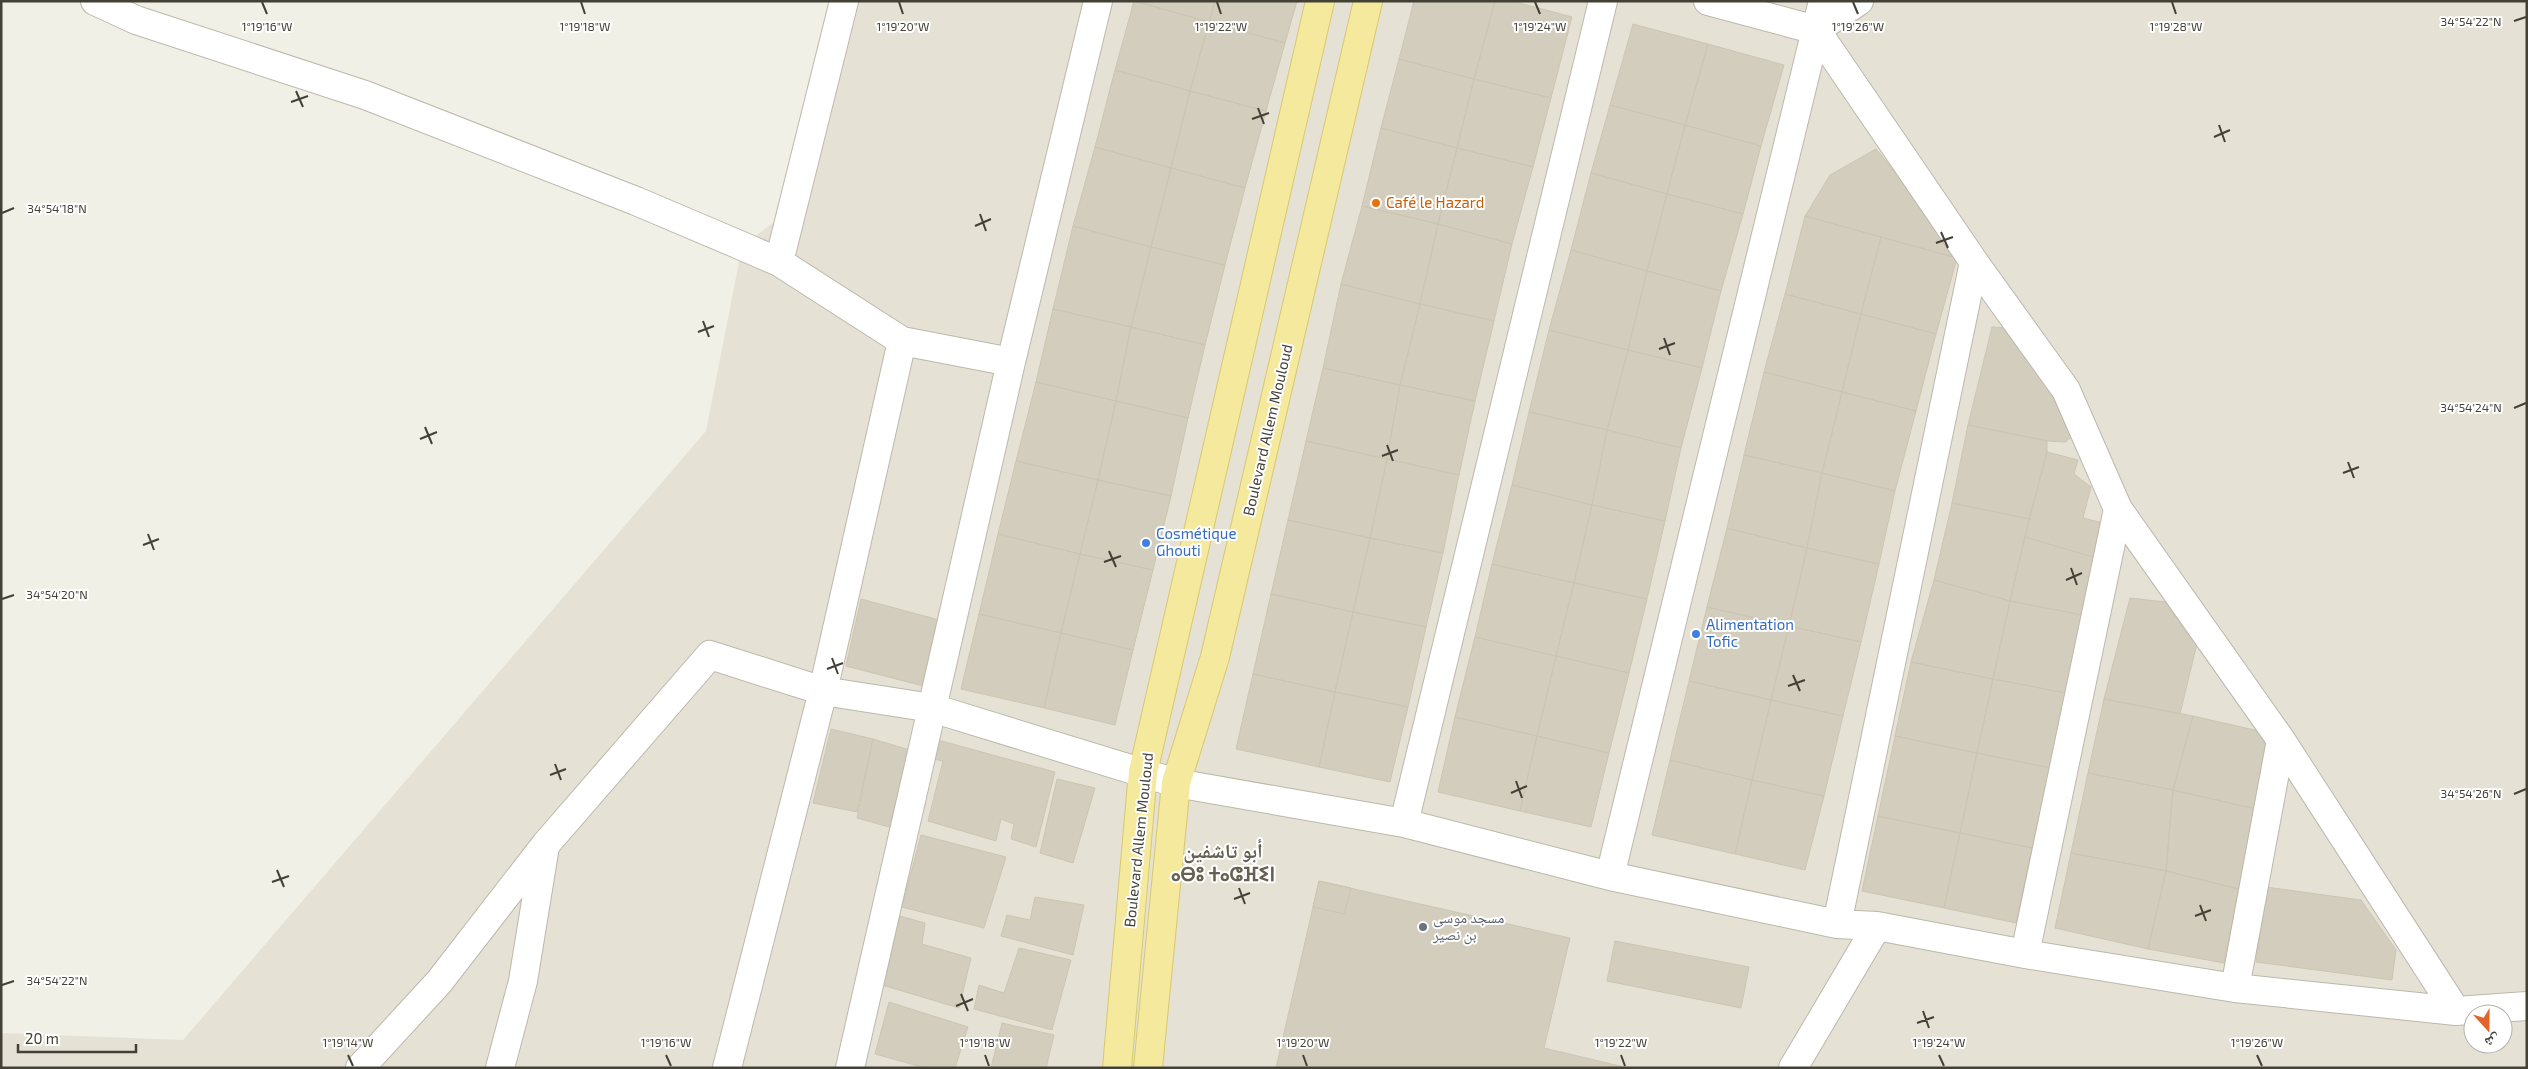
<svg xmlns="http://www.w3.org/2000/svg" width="2528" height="1069" font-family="'Exo 2','Noto Naskh Arabic','Noto Sans Tifinagh',sans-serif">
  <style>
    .residential { fill: #e5e2d5; fill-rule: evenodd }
    .building { fill: #d2cdbd; stroke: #ccc5b1 }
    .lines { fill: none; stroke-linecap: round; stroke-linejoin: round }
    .minor-casing { stroke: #bcb8aa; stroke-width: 30 }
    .major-casing { stroke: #d7c86f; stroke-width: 30 }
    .minor { stroke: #fff; stroke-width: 28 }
    .major { stroke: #f4e99d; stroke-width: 28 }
    .ticks { fill: none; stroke: #434036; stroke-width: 2 }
    .food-dot { fill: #e8710a; stroke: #fff; stroke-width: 2 }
    .shop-dot { fill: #3f7fe0; stroke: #fff; stroke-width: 2 }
    .worship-dot { fill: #6b7280; stroke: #fff; stroke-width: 2 }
    .labels { text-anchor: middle; stroke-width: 4; stroke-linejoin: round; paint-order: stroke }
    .food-label { font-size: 15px; fill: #c56008; stroke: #fff; text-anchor: start }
    .street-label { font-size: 15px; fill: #434036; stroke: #fff }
    .shop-label { font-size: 15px; fill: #366cbe; stroke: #fff; text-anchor: start }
    .worship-label { font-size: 15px; fill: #5b616d; stroke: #fff; text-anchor: start }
    .district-label { font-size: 20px; font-weight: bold; fill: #65604f; stroke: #fff }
    .ticks-label { font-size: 12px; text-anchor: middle; fill: #434036; stroke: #fff; stroke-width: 4; stroke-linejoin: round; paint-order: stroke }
  </style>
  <rect width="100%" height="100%" fill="#f1f0e6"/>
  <!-- residential -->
  <path class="residential" d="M 833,1 L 2527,1 L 2527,1068 L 1,1068 L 1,1033 L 183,1040 L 706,431 L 742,246 L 774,222 ZM 2473,1014 L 2503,1014 L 2503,1044 L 2473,1044 Z"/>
  <!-- building -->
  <path class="building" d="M 1134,1 L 1209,22 L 1190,91 L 1115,70 Z
    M 1134,1 L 1215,1 L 1209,22 Z
    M 1215,1 L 1297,1 L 1285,43 L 1209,22 Z
    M 1414,1 L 1495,1 L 1474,79 L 1399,59 Z
    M 1495,1 L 1512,1 L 1572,17 L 1551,98 L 1474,79 Z
    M 1209,22 L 1285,43 L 1266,111 L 1190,91 Z
    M 1633,24 L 1708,44 L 1685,125 L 1610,105 Z
    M 1708,44 L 1784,65 L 1761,146 L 1685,125 Z
    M 1399,59 L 1474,79 L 1457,148 L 1381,128 Z
    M 1115,70 L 1190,91 L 1171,168 L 1095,147 Z
    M 1474,79 L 1551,98 L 1533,167 L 1457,148 Z
    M 1190,91 L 1266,111 L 1245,188 L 1171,168 Z
    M 1610,105 L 1685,125 L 1667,194 L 1591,173 Z
    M 1685,125 L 1761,146 L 1743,214 L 1667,194 Z
    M 1381,128 L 1457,148 L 1438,224 L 1362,206 Z
    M 1095,147 L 1171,168 L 1151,247 L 1073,226 Z
    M 1457,148 L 1533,167 L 1512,244 L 1438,224 Z
    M 1876,149 L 1934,221 L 1957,258 L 1805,216 L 1830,175 Z
    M 1171,168 L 1245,188 L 1225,265 L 1151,247 Z
    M 1591,173 L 1667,194 L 1647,271 L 1571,250 Z
    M 1667,194 L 1743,214 L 1721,291 L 1647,271 Z
    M 1362,206 L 1438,224 L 1420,304 L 1341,284 Z
    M 1805,216 L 1881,237 L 1861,314 L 1785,294 Z
    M 1438,224 L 1512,244 L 1494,321 L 1420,304 Z
    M 1073,226 L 1151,247 L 1131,327 L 1053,309 Z
    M 1881,237 L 1957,258 L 1936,334 L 1861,314 Z
    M 1151,247 L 1225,265 L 1205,345 L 1131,327 Z
    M 1571,250 L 1647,271 L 1628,350 L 1549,330 Z
    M 1647,271 L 1721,291 L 1702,368 L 1628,350 Z
    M 1341,284 L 1420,304 L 1400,385 L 1323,368 Z
    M 1785,294 L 1861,314 L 1842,392 L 1764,372 Z
    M 1420,304 L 1494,321 L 1475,401 L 1400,385 Z
    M 1053,309 L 1131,327 L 1116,401 L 1036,382 Z
    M 1861,314 L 1936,334 L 1916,411 L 1842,392 Z
    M 1131,327 L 1205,345 L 1188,418 L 1116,401 Z
    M 1992,327 L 2008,328 L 2058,403 L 2073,436 L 2065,442 L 2047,441 L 1968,425 Z
    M 1549,330 L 1628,350 L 1607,430 L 1529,412 Z
    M 1628,350 L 1702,368 L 1681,448 L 1607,430 Z
    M 1323,368 L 1400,385 L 1387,459 L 1306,441 Z
    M 1764,372 L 1842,392 L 1822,473 L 1744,455 Z
    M 1036,382 L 1116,401 L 1098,480 L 1016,461 Z
    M 1400,385 L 1475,401 L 1459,475 L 1387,459 Z
    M 1842,392 L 1916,411 L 1895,491 L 1822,473 Z
    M 1116,401 L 1188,418 L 1171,496 L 1098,480 Z
    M 1529,412 L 1607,430 L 1592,505 L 1512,485 Z
    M 1968,425 L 2047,441 L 2047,452 L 2029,519 L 1952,503 Z
    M 1607,430 L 1681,448 L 1665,521 L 1592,505 Z
    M 1306,441 L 1387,459 L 1370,538 L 1288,520 Z
    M 2047,452 L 2078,460 L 2074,474 L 2091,487 L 2083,518 L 2103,523 L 2093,557 L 2025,537 Z
    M 1744,455 L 1822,473 L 1807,548 L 1727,528 Z
    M 1387,459 L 1459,475 L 1443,553 L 1370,538 Z
    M 1016,461 L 1098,480 L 1080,554 L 998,534 Z
    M 1822,473 L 1895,491 L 1879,564 L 1807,548 Z
    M 1098,480 L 1171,496 L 1153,570 L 1080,554 Z
    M 1512,485 L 1592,505 L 1574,583 L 1492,564 Z
    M 1952,503 L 2029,519 L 2010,601 L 1934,580 Z
    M 1592,505 L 1665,521 L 1647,599 L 1574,583 Z
    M 1288,520 L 1370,538 L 1353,612 L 1271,594 Z
    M 1727,528 L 1807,548 L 1789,626 L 1707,607 Z
    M 998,534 L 1080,554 L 1061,633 L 979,614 Z
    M 2025,537 L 2093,557 L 2098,552 L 2082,615 L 2010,601 Z
    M 1370,538 L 1443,553 L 1426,627 L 1353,612 Z
    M 1807,548 L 1879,564 L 1861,642 L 1789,626 Z
    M 1080,554 L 1153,570 L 1133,650 L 1061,633 Z
    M 1492,564 L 1574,583 L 1556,656 L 1475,637 Z
    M 1934,580 L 2010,601 L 1993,679 L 1911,662 Z
    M 1574,583 L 1647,599 L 1629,673 L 1556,656 Z
    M 1271,594 L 1353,612 L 1335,692 L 1253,674 Z
    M 2130,598 L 2175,603 L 2198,639 L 2180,714 L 2104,699 Z
    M 861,599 L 943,621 L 927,687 L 846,666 Z
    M 2010,601 L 2082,615 L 2066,693 L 1993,679 Z
    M 1707,607 L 1789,626 L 1771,700 L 1689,681 Z
    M 1353,612 L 1426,627 L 1408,707 L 1335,692 Z
    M 979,614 L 1061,633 L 1044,708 L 961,689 Z
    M 1789,626 L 1861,642 L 1843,716 L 1771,700 Z
    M 1061,633 L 1133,650 L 1115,725 L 1044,708 Z
    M 1475,637 L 1556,656 L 1537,736 L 1455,717 Z
    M 1556,656 L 1629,673 L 1609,753 L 1537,736 Z
    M 1911,662 L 1993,679 L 1977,753 L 1895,736 Z
    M 1253,674 L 1335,692 L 1319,767 L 1236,749 Z
    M 1993,679 L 2066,693 L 2050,768 L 1977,753 Z
    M 1689,681 L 1771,700 L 1752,780 L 1670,760 Z
    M 1335,692 L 1408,707 L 1390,782 L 1319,767 Z
    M 2104,699 L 2193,716 L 2173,790 L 2088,773 Z
    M 1771,700 L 1843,716 L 1824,796 L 1752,780 Z
    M 2193,716 L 2272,734 L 2256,809 L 2173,790 Z
    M 1455,717 L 1537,736 L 1520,811 L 1438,792 Z
    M 831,729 L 873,739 L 857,812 L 813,803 Z
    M 1537,736 L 1609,753 L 1591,827 L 1520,811 Z
    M 1895,736 L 1977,753 L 1960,833 L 1878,816 Z
    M 873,739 L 910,750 L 889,827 L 857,818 Z
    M 938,740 L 1055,772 L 1036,847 L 1011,839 L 1014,824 L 1001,819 L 996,841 L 928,821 L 943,761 L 933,759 Z
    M 1977,753 L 2050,768 L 2032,848 L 1960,833 Z
    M 1670,760 L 1752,780 L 1735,854 L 1652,835 Z
    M 2088,773 L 2173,790 L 2166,871 L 2071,853 Z
    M 1057,779 L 1095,788 L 1073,863 L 1040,853 Z
    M 1752,780 L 1824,796 L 1805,870 L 1735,854 Z
    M 2173,790 L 2256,809 L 2239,889 L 2166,871 Z
    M 1878,816 L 1960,833 L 1944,908 L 1862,891 Z
    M 1960,833 L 2032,848 L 2016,923 L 1944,908 Z
    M 921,835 L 1006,857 L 984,928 L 902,907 Z
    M 2071,853 L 2166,871 L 2148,949 L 2055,928 Z
    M 2166,871 L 2239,889 L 2224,963 L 2148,949 Z
    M 1319,881 L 1570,938 L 1544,1048 L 1628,1068 L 1276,1068 Z
    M 1319,881 L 1351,888 L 1344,914 L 1313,907 Z
    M 2266,887 L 2361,900 L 2396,950 L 2392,980 L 2256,962 Z
    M 1035,897 L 1084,905 L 1073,955 L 1001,936 L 1007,915 L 1030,920 Z
    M 900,916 L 925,923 L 922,944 L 971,958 L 959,1008 L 882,985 Z
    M 1615,941 L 1749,967 L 1741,1008 L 1607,981 Z
    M 1019,948 L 1071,960 L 1052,1030 L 974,1009 L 979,985 L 1004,993 Z
    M 889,1002 L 968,1027 L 955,1068 L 925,1068 L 875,1054 Z
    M 1002,1023 L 1054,1035 L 1046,1068 L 991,1068 Z"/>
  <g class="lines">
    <!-- minor casing -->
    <g class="minor-casing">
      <path id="minor" d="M 95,1 L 136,20 L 365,95 L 636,201 L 742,246 L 779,262 L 902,341 L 1011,362
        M 1708,1 L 1816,30 L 1974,262 L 2066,390 L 2118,509 L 2281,740 L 2456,1011
        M 1816,30 L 1859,1
        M 779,262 L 844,1
        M 1404,823 L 1603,1
        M 1610,876 L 1823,1
        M 1837,924 L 1974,262
        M 2025,954 L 2118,509
        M 2235,988 L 2281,740
        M 360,1068 L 439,982 L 546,844 L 710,655 L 823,691 L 932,708 L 1176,783 L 1404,823 L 1610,876 L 1837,924 L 1877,926 L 2025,954 L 2235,988 L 2456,1011 L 2527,1006
        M 500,1068 L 523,981 L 545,846
        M 727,1068 L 823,691 L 902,341
        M 850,1068 L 1011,362 L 1098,1
        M 1793,1068 L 1877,926"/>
    </g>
    <!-- major casing -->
    <g class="major-casing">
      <path id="major" d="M 1117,1068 L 1143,772 L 1320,1
        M 1148,1068 L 1176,783 L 1215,657 L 1368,1"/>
    </g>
    <!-- minor -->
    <use href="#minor" class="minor"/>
    <!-- major -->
    <use href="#major" class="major"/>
  </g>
  <!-- ticks -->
  <path class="ticks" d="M 262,2 L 267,14M 581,2 L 585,14M 899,2 L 903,14M 1217,2 L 1221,14M 1535,2 L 1540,14M 1853,2 L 1858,14M 2172,2 L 2176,14M 2514,21 L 2526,17M 296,91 L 303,107M 291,102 L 308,96M 1258,108 L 1264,124M 1252,119 L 1269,113M 2219,125 L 2225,142M 2214,137 L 2230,130M 2,213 L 14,208M 980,214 L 986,231M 975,226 L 991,219M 1941,232 L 1948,248M 1936,243 L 1953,237M 703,321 L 709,337M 698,332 L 714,326M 1664,338 L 1670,355M 1659,349 L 1675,343M 2514,408 L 2526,403M 425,427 L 432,444M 420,439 L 437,432M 1387,445 L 1393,461M 1382,456 L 1398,450M 2348,462 L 2354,478M 2343,473 L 2359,467M 148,534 L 154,550M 143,545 L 159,539M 1109,551 L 1116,567M 1104,562 L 1121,556M 2071,568 L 2077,585M 2066,580 L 2082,573M 2,599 L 14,595M 832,658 L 838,674M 827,669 L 843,663M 1793,675 L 1800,691M 1788,686 L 1805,680M 555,764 L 561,780M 550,775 L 566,769M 1516,781 L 1522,798M 1511,793 L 1527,786M 2514,794 L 2526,789M 277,870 L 284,887M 272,882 L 289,876M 1239,888 L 1245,904M 1234,899 L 1250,893M 2200,905 L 2206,921M 2195,916 L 2211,910M 2,985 L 14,981M 961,994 L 968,1011M 956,1006 L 973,999M 1923,1011 L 1929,1028M 1917,1023 L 1934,1017M 348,1055 L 353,1066M 666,1055 L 671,1066M 985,1055 L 989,1066M 1303,1055 L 1307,1066M 1621,1055 L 1625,1066M 1939,1055 L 1944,1066M 2257,1055 L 2262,1066"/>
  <!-- markers -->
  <circle class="food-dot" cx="1376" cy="203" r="5"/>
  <g class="shop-dot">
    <circle cx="1146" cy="543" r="5"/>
    <circle cx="1696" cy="634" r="5"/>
  </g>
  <circle class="worship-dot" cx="1423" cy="927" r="5"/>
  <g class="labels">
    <!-- food labels -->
    <g class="food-label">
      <text x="1386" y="208">Café le Hazard</text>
    </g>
    <!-- street labels -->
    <g class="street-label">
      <text transform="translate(1268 430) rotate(-77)" y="5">Boulevard Allem Mouloud</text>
      <text transform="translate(1139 840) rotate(-84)" y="5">Boulevard Allem Mouloud</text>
    </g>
    <!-- shop labels -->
    <g class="shop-label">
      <text x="1156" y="539">Cosmétique<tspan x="1156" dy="17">Ghouti</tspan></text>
      <text x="1706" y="630">Alimentation<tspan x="1706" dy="17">Tofic</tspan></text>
    </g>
    <!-- worship labels -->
    <g class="worship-label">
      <text x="1433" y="923">مسجد موسى<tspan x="1433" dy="17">بن نصير</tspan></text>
    </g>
    <!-- district labels -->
    <g class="district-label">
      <text x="1223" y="858">أبو تاشفين<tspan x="1223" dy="23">ⴰⴱⵓ ⵜⴰⵛⴼⵉⵏ</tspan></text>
    </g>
  </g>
  <g class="ticks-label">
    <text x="2471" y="26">34°54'22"N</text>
    <text x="267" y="31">1°19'16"W</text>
    <text x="585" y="31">1°19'18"W</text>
    <text x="903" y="31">1°19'20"W</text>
    <text x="1221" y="31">1°19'22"W</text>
    <text x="1540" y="31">1°19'24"W</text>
    <text x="1858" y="31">1°19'26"W</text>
    <text x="2176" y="31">1°19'28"W</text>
    <text x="57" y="213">34°54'18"N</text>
    <text x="2471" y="412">34°54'24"N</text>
    <text x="57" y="599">34°54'20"N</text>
    <text x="2471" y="798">34°54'26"N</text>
    <text x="57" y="985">34°54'22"N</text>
    <text x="348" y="1047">1°19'14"W</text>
    <text x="666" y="1047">1°19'16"W</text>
    <text x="985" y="1047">1°19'18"W</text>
    <text x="1303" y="1047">1°19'20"W</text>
    <text x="1621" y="1047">1°19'22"W</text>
    <text x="1939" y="1047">1°19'24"W</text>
    <text x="2257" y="1047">1°19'26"W</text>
  </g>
  <!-- border -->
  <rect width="2528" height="1069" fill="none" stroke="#434036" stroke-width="5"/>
  <!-- north arrow -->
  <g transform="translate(2488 1029) rotate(159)"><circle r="24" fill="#ffffff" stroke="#b4b3af"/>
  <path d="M0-4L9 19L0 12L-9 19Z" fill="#e3642b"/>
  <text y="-8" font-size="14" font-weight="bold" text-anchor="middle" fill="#434036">ش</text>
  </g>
  <!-- scale -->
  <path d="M18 1044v8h118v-8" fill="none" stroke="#434036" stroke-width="2.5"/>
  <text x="25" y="1044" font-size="15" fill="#434036" stroke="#ffffff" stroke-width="4" paint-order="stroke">20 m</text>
</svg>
